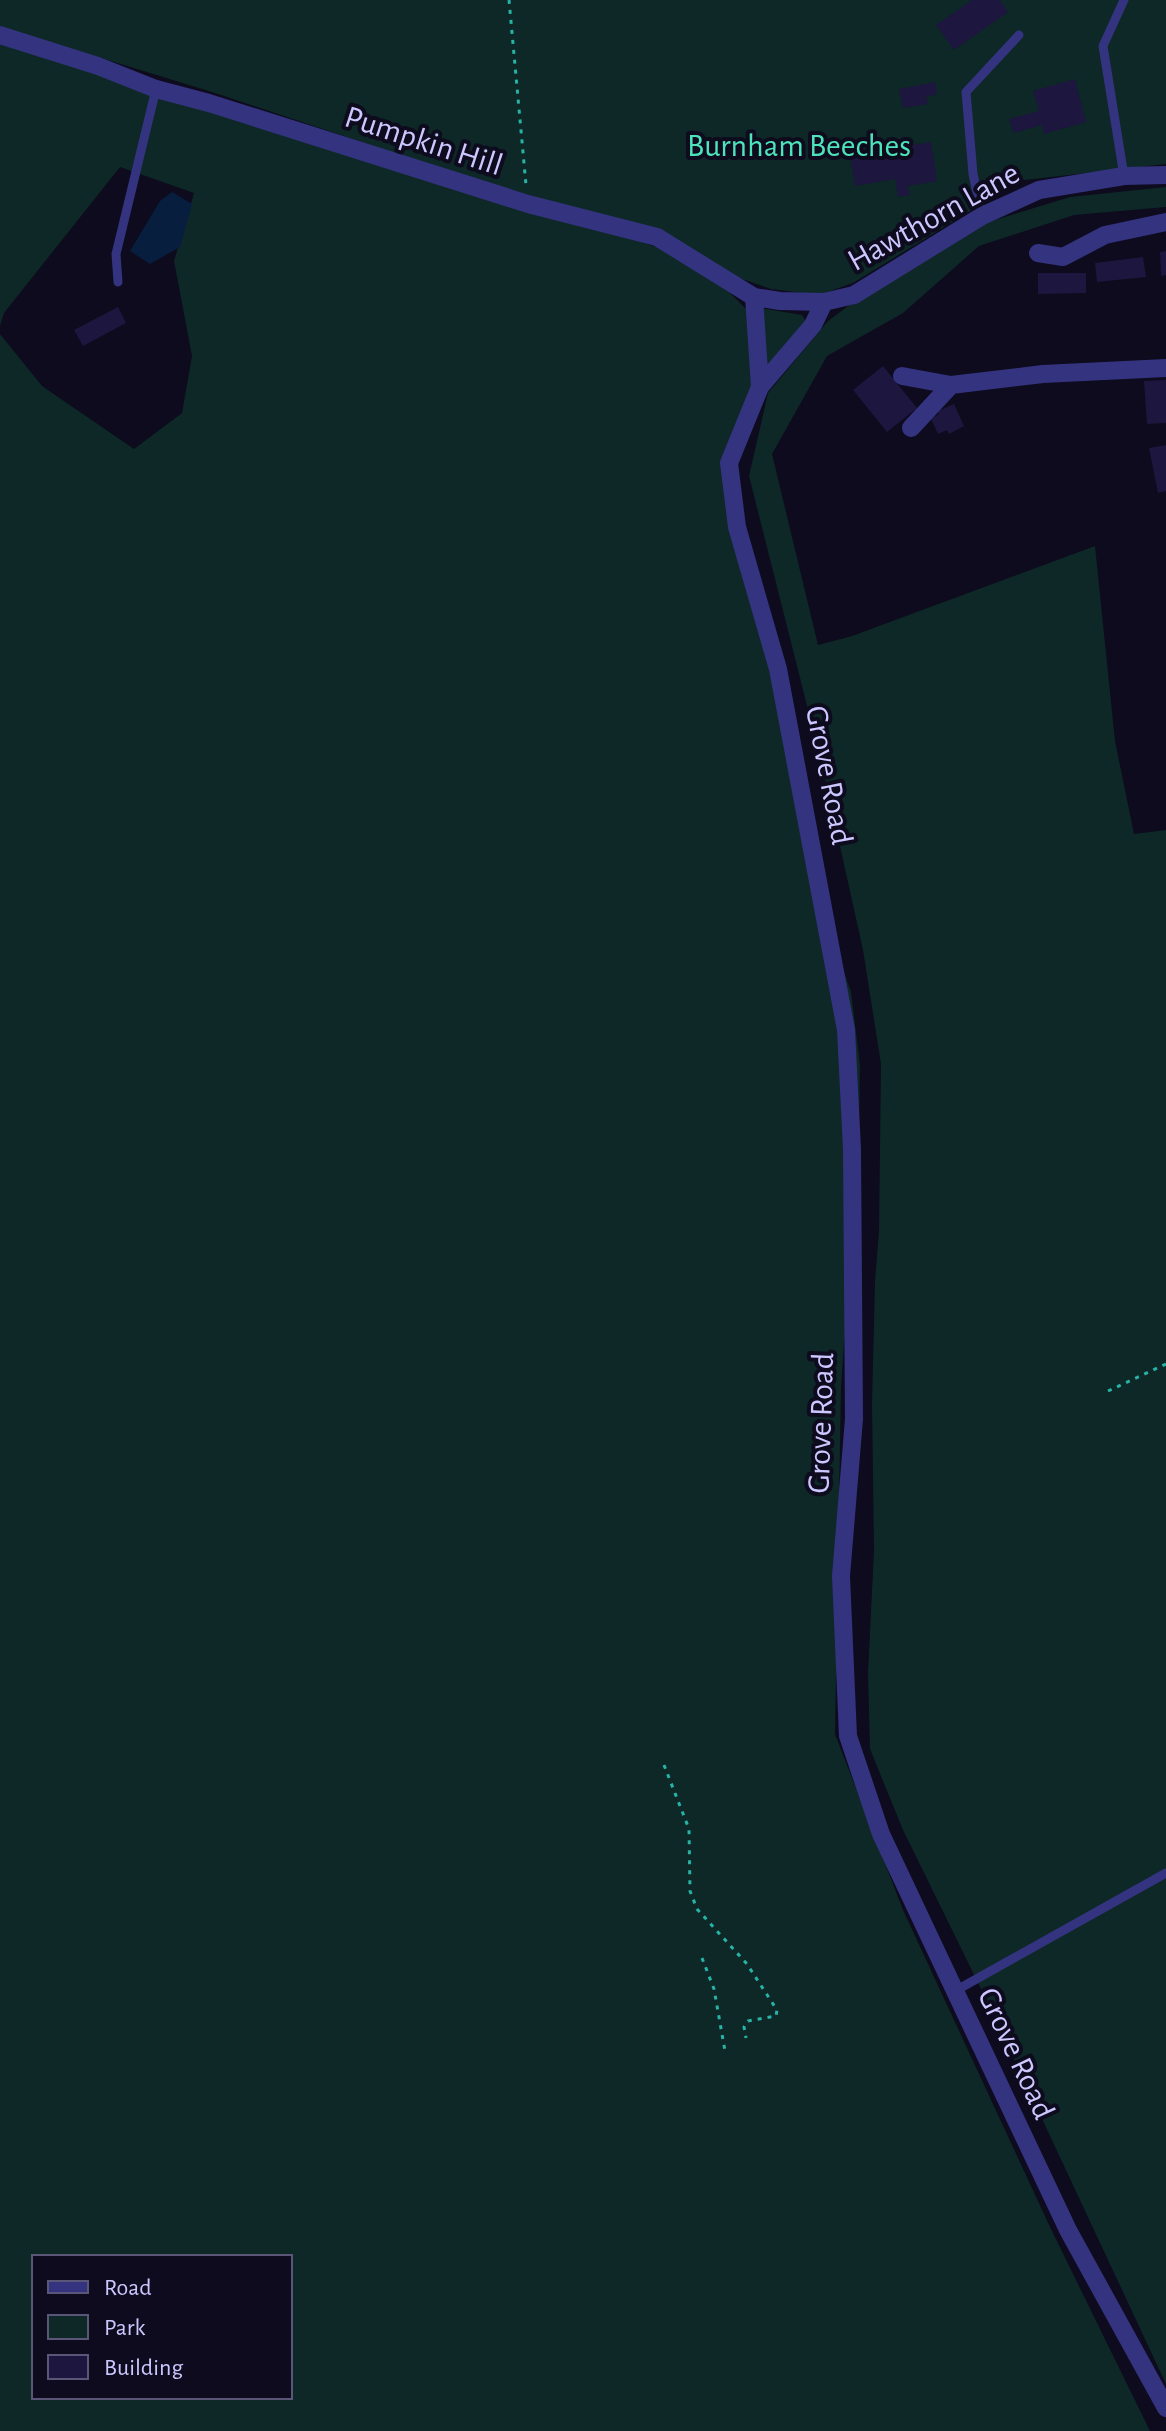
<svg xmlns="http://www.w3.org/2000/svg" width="1166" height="2431" font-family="'Alegreya Sans',sans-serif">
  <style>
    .green { fill: #0d2826; fill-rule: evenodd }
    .water { fill: #081e3f }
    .building { fill: #1d163f }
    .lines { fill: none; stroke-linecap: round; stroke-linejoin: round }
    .path { stroke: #27b3a7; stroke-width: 3; stroke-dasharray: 4 6; stroke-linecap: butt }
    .service { stroke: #34337f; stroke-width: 9 }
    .minor { stroke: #34337f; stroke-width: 18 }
    .labels { text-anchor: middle; stroke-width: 8; stroke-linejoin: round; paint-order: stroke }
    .street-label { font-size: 32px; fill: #ccc7ff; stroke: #0d0b1d }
    .park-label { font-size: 32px; fill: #4ee4bb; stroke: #0d0b1d }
  </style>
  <rect width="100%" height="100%" fill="#0d0b1d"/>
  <!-- green -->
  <path class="green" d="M 0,0 L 1166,0 L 1166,164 L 1006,182 L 972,210 L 853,283 L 819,295 L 771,289 L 739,278 L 666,234 L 473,179 L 212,92 L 0,27 Z
    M 0,42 L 663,249 L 715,278 L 750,313 L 755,382 L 723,487 L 767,614 L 821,906 L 851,992 L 860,1065 L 859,1130 L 841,1386 L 835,1734 L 903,1910 L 1050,2227 L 1150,2431 L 0,2431 L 0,334 L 42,386 L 134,449 L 182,413 L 192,356 L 174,261 L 194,193 L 120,167 L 4,313 L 0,326 ZM 34,2257 L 290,2257 L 290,2397 L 34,2397 Z
    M 1166,187 L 1166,207 L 1074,215 L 979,246 L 903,313 L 827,356 L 772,454 L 818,645 L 852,636 L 1095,546 L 1115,741 L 1134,834 L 1166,830 L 1166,2384 L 986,1999 L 903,1830 L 870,1749 L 868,1673 L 874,1550 L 872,1403 L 875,1281 L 879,1231 L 881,1064 L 863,950 L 822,765 L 749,476 L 768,393 L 828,321 L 856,300 L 985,223 L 1070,197 Z
    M 760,308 L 802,315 L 807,323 L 766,369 Z"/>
  <!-- water -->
  <path class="water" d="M 172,192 L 192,204 L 180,247 L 150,264 L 130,251 L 160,201 Z"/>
  <!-- building -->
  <path class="building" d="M 972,0 L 1000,0 L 1008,12 L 954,50 L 936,25 Z
    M 1075,79 L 1086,122 L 1044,134 L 1042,125 L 1013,133 L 1009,119 L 1039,111 L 1033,91 Z
    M 935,82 L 937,94 L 926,97 L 928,104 L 903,108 L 899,89 Z
    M 931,142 L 937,181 L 908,186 L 910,195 L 898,197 L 895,179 L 855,186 L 850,155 Z
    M 1166,251 L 1166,275 L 1161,276 L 1160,252 Z
    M 1143,257 L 1146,277 L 1097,282 L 1095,263 Z
    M 1038,273 L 1086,273 L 1086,293 L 1038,294 Z
    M 118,307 L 126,323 L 83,346 L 74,330 Z
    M 883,366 L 917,408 L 887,432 L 853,390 Z
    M 1166,380 L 1166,423 L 1147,424 L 1144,381 Z
    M 954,404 L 964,426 L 949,434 L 947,430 L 938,434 L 931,419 L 939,414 L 938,411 Z
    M 1166,445 L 1166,491 L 1158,493 L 1149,448 Z"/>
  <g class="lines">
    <!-- path -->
    <path class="path" d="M 509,0 L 526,185
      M 1108,1391 L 1166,1364
      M 664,1765 L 689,1829 L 690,1891 L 697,1909 L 747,1964 L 777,2010 L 776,2016 L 748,2021 L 744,2027 L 746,2038
      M 702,1958 L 714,1989 L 725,2051"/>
    <!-- service -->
    <path class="service" d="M 1124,176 L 1103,46 L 1124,0
      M 982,216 L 973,174 L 966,92 L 1019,35
      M 118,282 L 116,254 L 156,89
      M 955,1991 L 1166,1873"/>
    <!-- minor -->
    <path class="minor" d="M 0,35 L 98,66 L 156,89 L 209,103 L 528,204 L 657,237 L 754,297 L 780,301 L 824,302 L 854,295 L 982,216 L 1039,190 L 1124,176 L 1166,175
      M 1038,253 L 1063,257 L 1105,235 L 1166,222
      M 754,297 L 760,387
      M 824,302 L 813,325 L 760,387 L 729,463 L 737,527 L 778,669 L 846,1030 L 852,1149 L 854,1419 L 841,1576 L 848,1736 L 881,1834 L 955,1991 L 1068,2230 L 1166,2408
      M 902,376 L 951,385 L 911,428
      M 951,385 L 1043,374 L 1166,368"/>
  </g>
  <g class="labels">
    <!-- street labels -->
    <g class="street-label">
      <text transform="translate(424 140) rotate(18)" y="11">Pumpkin Hill</text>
      <text transform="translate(933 216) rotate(-29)" y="11">Hawthorn Lane</text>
      <text transform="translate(830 775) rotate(79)" y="11">Grove Road</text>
      <text transform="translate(820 1423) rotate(-88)" y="11">Grove Road</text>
      <text transform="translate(1017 2053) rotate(65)" y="11">Grove Road</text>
    </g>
    <!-- park labels -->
    <g class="park-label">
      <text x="799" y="156">Burnham Beeches</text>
    </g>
  </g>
  <!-- legend -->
  <rect x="32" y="2255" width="260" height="144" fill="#0d0b1d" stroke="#595677" stroke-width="2"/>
  <rect x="48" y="2281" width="40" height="12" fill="#34337f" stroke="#595677" stroke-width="2"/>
  <text x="104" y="2295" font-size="24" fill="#ccc7ff">Road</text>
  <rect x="48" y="2315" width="40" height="24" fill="#0d2826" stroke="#595677" stroke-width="2"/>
  <text x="104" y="2335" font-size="24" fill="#ccc7ff">Park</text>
  <rect x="48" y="2355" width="40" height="24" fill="#1d163f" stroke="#595677" stroke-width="2"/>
  <text x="104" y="2375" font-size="24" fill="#ccc7ff">Building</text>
</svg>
